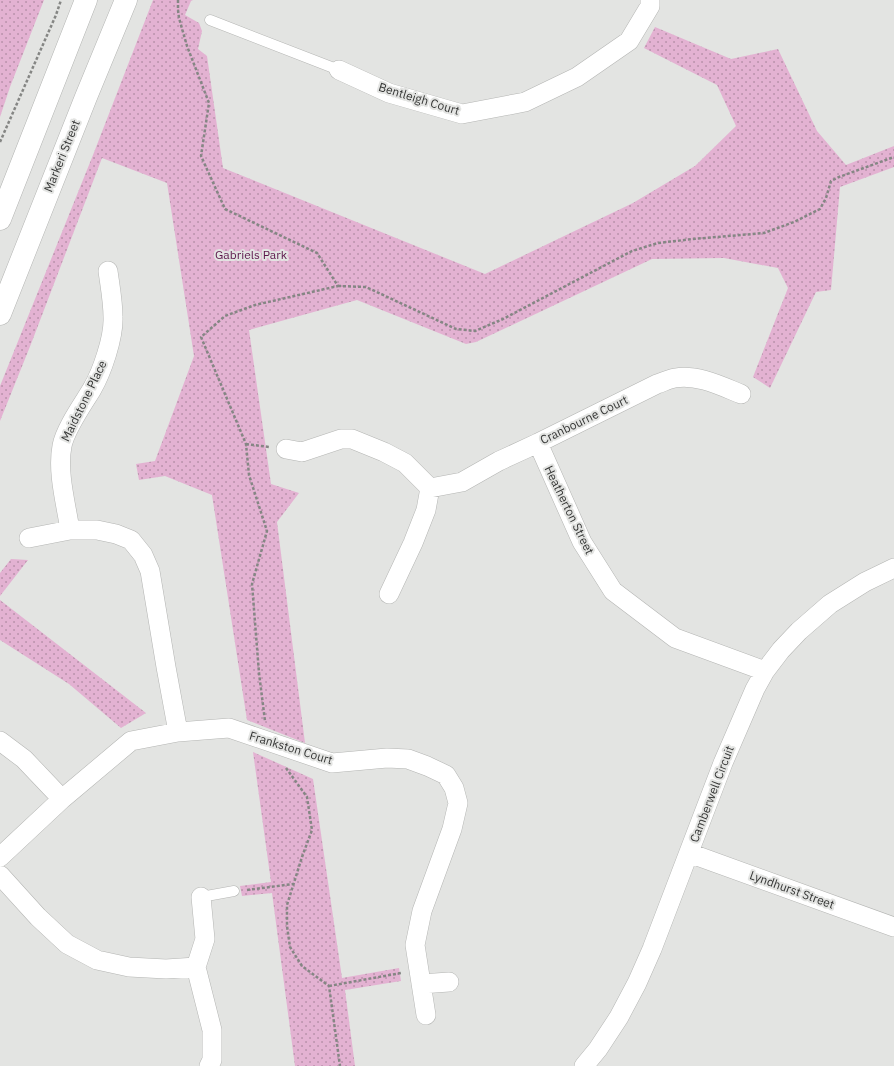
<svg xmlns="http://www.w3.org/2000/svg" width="894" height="1066" font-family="'IBM Plex Sans',sans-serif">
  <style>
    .park { fill: url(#park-dots) }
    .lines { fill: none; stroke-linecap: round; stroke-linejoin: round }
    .lane-casing { stroke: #b4b5b3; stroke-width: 11 }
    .street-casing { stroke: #b4b5b3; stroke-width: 20 }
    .secondary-casing { stroke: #b4b5b3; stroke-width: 23 }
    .path { stroke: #858684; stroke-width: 2.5; stroke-dasharray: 3 2; stroke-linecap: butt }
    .lane { stroke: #fff; stroke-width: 10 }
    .street { stroke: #fff; stroke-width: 19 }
    .secondary { stroke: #fff; stroke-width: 22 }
    .labels { text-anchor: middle; stroke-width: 4; stroke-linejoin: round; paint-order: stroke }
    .street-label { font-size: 12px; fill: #353635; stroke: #e3e4e2 }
    .park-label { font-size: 12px; fill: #5c164b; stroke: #e3e4e2 }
  </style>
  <defs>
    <pattern id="park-dots" width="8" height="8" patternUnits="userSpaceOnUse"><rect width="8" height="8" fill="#e3b2d2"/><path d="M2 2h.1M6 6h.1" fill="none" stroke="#b992ab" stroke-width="1.8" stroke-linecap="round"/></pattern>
  </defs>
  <rect width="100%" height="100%" fill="#e3e4e2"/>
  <!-- park -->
  <path class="park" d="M 0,0 L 44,0 L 10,87 L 0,117 Z
    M 153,0 L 193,0 L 191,1 L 185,15 L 199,23 L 202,31 L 198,49 L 207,56 L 223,168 L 485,274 L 633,203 L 695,166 L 736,126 L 717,85 L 644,48 L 655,27 L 731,59 L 778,49 L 817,131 L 846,165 L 894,146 L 894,167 L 840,187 L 831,290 L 816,292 L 770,388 L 753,377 L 788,288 L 778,268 L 724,258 L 652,259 L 476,342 L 466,344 L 357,300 L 249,330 L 271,484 L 299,493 L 277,522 L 305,743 L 247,720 L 212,495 L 165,476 L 139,480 L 136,464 L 155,461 L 194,356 L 167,183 L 102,158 L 31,344 L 0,421 L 0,386 L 93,155 Z
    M 11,559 L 28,560 L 0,596 L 0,573 Z
    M 0,600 L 146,713 L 121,728 L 69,684 L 0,640 Z
    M 253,752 L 313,779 L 342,978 L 399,968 L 401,981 L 345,990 L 355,1066 L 295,1066 L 272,893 L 242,896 L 240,886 L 271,882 Z"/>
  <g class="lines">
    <!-- lane casing -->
    <g class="lane-casing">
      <path id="lane" d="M 210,20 L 339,70
        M 201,897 L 234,891"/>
    </g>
    <!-- street casing -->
    <g class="street-casing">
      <path id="street" d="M 339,70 L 389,93 L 462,114 L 525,102 L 577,77 L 629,41 L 650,6 L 650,0
        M 538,443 L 582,542 L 613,591 L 675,638 L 765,671
        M 286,449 L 302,452 L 341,439 L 352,439 L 384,452 L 405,463 L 430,488
        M 430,488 L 462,482 L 499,461 L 538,443 L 657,384 C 663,382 669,379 675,378 C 697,374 721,386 741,394
        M 70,530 C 66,504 57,472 62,446 C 65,429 83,404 92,389 C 102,372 114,337 113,317 C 113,302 110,286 108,271
        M 29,538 L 70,530 L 97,530 L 116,534 L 131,540 L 143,555 L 150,571 L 166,667 L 178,732
        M 389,594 L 413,543 L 426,510 L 430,488
        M 0,741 L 24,759 L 62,799
        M 689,853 L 894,927
        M 0,857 L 62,799 L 131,741 L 178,732 L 229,728 L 332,763 L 387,758 L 408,759 L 427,766 L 446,775 L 454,788 L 458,803 L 452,829 L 422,911 L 415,945 L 426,1015
        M 0,875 L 38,917 L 67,944 L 97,960 L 129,967 L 166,969 L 196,967
        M 201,897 L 205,939 L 196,967 L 212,1030 L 212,1060 L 209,1066
        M 421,984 L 449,982
        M 584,1066 L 598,1049 L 619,1017 L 637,983 L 652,949 L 723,763 L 755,689 L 765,671 L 781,650 L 799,631 L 830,604 L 865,582 L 894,568"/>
    </g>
    <!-- secondary casing -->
    <g class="secondary-casing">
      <path id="secondary" d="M 0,219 L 86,0
        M 0,314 L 86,97 L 126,0"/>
    </g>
    <!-- path -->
    <path class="path" d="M 178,0 L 178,10 L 179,18 L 187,46 L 209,103 L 201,156 L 225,209 L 317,253 L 338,286 L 255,305 L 225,316 L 201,337 L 246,444 L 249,475 L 267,531 L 252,584 L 259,673 L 265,721
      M 0,142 L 56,15 L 61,0
      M 338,286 L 366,287 L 456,329 L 475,331 L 503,319 L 632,251 L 658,243 L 693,239 L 764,233 L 794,222 L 820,209 L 826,198 L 831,181 L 839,177 L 894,157
      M 246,444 L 269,447
      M 286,768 L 307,797 L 312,830 L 302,857 L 287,905 L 287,926 L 290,947 L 302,966 L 329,986 L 340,1066
      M 247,890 L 293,884
      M 329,986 L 401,973"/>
    <!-- lane -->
    <use href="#lane" class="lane"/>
    <!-- street -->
    <use href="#street" class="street"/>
    <!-- secondary -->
    <use href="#secondary" class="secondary"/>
  </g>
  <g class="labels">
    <!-- street labels -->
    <g class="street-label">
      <text transform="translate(419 99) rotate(17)" y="4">Bentleigh Court</text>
      <text transform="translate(62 156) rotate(-68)" y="4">Markeri Street</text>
      <text transform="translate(84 401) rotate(-64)" y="4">Maidstone Place</text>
      <text transform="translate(584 420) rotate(-26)" y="4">Cranbourne Court</text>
      <text transform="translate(569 510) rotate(64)" y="4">Heatherton Street</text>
      <text transform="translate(291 748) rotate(17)" y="4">Frankston Court</text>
      <text transform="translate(712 794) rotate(-69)" y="4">Camberwell Circuit</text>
      <text transform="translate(792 890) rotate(20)" y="4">Lyndhurst Street</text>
    </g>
    <!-- park labels -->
    <g class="park-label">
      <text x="251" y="259">Gabriels Park</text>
    </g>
  </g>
</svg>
